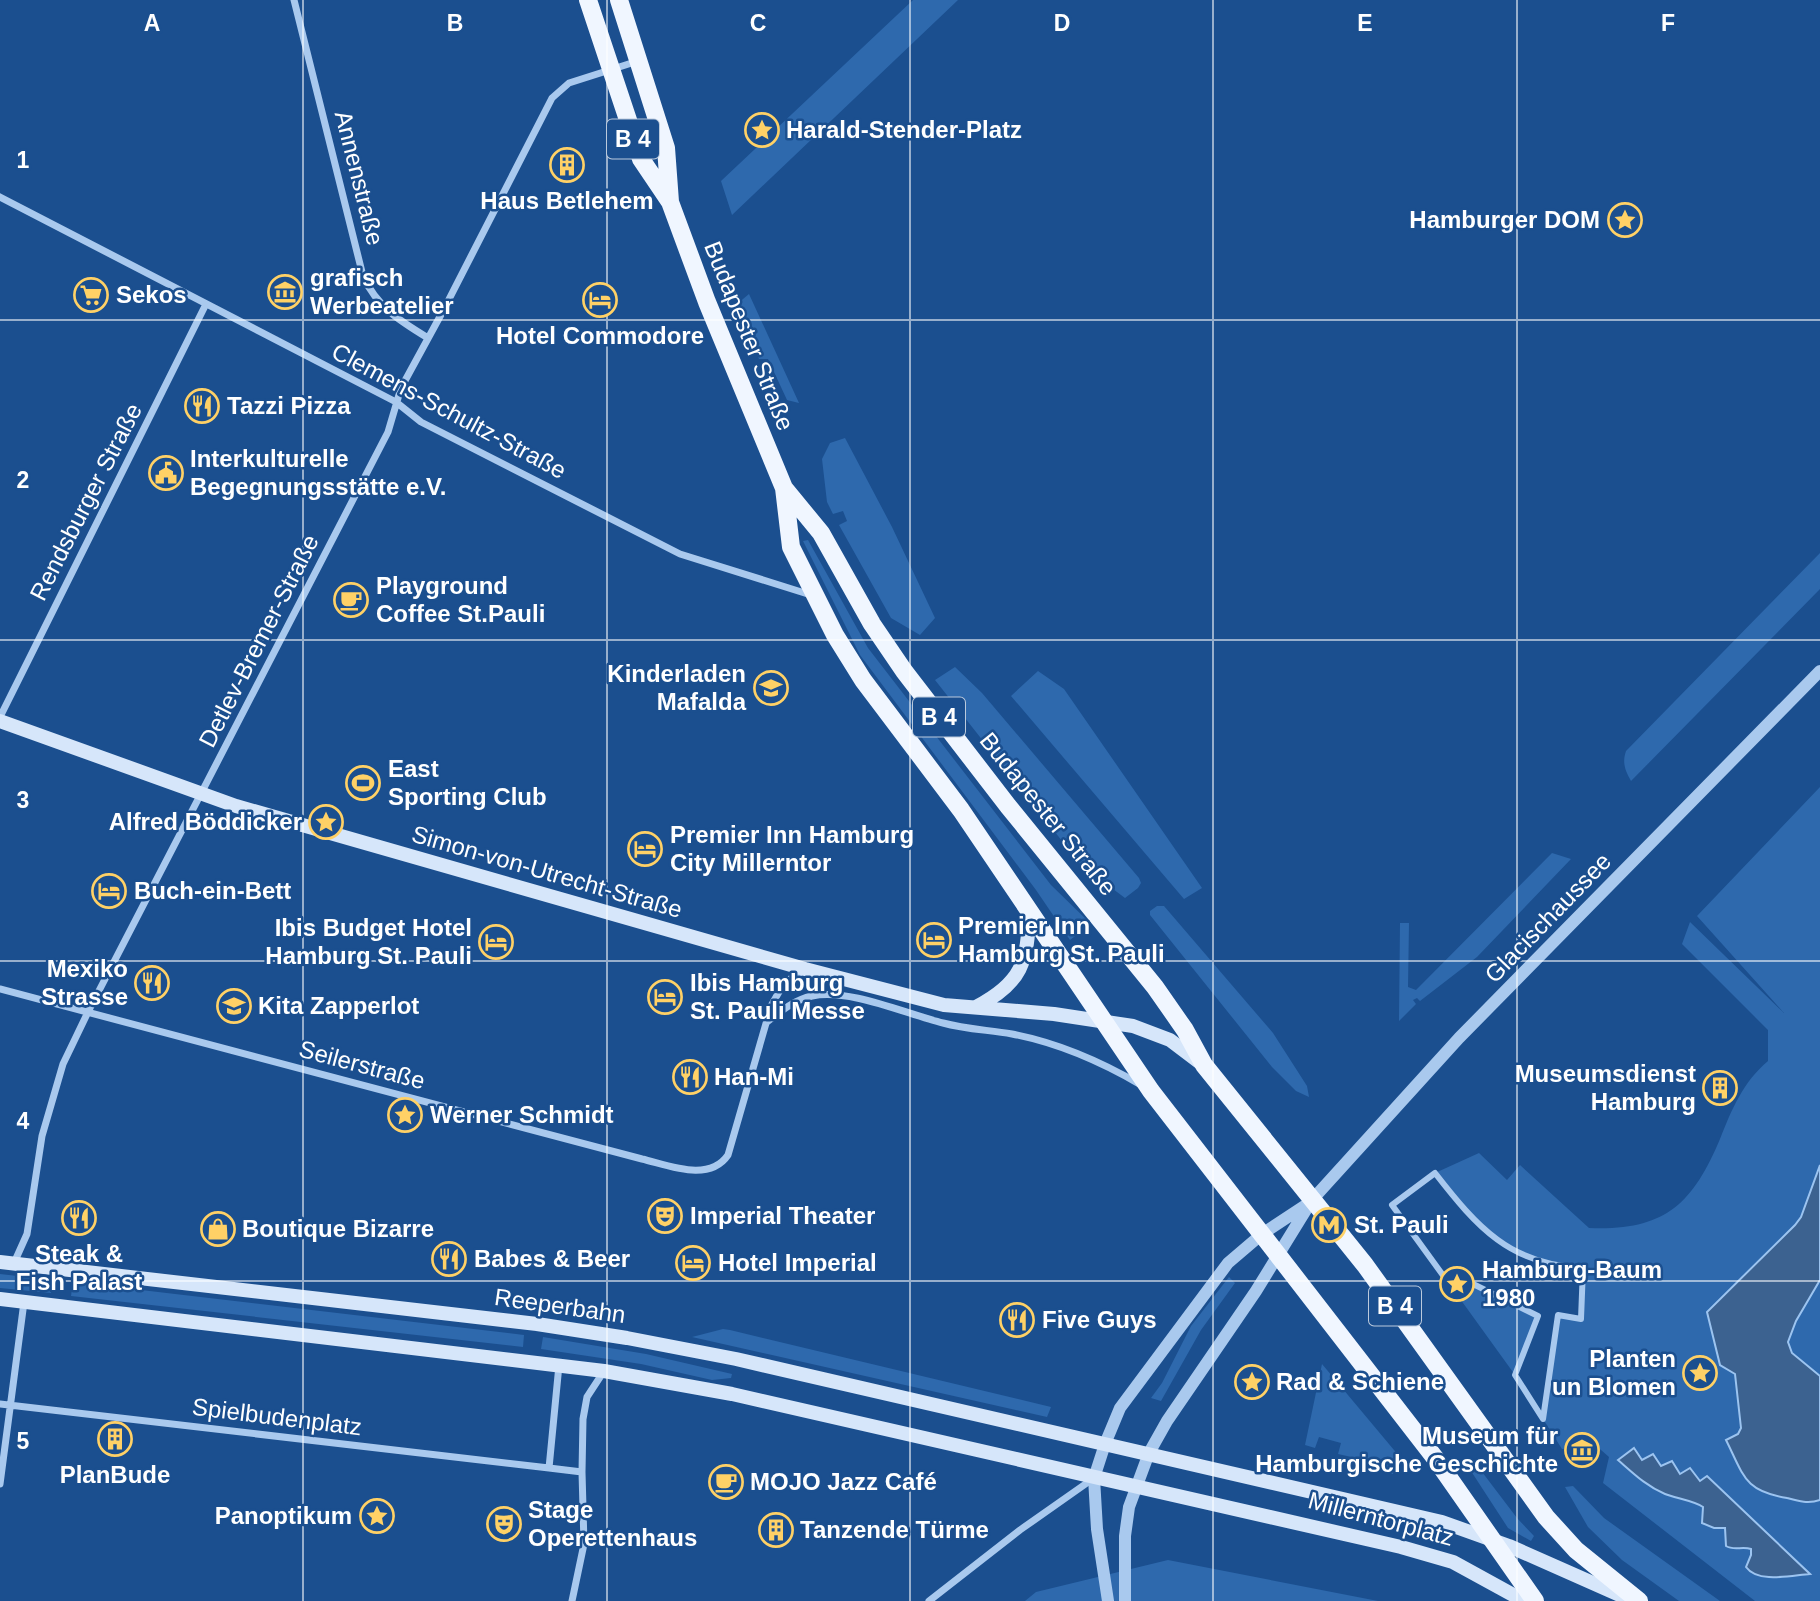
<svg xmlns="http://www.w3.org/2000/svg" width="1820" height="1601" font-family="Arial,sans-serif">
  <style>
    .green { fill: #2e69ad }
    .water { fill: #3c6290; stroke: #9cc4f0; stroke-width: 2 }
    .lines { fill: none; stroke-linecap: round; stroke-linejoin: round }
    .pedestrian { stroke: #a9c9ee; stroke-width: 6 }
    .minor { stroke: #a9c9ee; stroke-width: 7 }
    .tertiary { stroke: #a9c9ee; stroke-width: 12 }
    .secondary { stroke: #d6e6fa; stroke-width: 14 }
    .primary { stroke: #f0f6ff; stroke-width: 18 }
    .grid { fill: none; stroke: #fff; stroke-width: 2; stroke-opacity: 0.55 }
    .labels { text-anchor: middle; stroke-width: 5; stroke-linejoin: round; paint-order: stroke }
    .shield { fill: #1b4f8f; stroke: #bbcadd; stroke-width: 2 }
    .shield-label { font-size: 23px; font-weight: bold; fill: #fff }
    .poi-label { font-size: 24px; font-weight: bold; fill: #fff; stroke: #1b4f8f; text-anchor: start }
    .street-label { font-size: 24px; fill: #fff; stroke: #1b4f8f }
    .grid-label { font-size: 23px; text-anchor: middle; font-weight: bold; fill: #fff; stroke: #1b4f8f; stroke-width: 5; stroke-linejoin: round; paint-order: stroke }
  </style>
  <rect width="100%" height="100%" fill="#1b4f8f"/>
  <!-- green -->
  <path class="green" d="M 913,0 L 958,0 L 732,215 L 721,181 Z
    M 749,294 L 799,403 L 787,400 L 768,359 L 759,359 L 737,304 Z
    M 845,438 L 892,527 L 935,618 L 920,635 L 891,618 L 839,525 L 847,521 L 843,511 L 833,514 L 827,502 L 822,459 L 830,443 Z
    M 808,540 L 868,648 L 1051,885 L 1091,924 L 1070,940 L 1036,890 L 860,655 L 803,541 Z
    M 1820,553 L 1820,589 L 1631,781 C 1625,770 1622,763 1626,751 Z
    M 955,667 L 982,693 L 1139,878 L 1141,883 L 1138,888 L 1125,898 L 1081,865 L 935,680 Z
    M 1038,671 L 1064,689 L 1202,888 L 1184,899 L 1011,696 Z
    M 1820,787 L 1820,1601 L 1755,1601 L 1603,1483 L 1609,1457 L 1585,1436 L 1574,1448 L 1562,1449 L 1543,1419 L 1558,1315 L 1580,1319 L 1582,1268 L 1542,1264 L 1484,1229 L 1435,1173 L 1479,1153 L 1507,1180 L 1520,1165 L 1589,1228 C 1663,1231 1692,1206 1720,1139 C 1732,1109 1743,1082 1768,1061 L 1768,1030 L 1682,944 L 1690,922 L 1784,1013 L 1697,916 Z
    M 1552,853 L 1571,859 L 1477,957 L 1420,1001 L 1417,998 L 1413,1000 L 1416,1004 L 1399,1021 L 1400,923 L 1409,923 L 1408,987 L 1416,990 Z
    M 1157,906 L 1164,906 L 1273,1033 L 1307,1086 L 1309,1097 L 1296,1091 L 1272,1067 L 1150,915 L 1150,911 Z
    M 0,1274 L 53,1280 L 51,1293 L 0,1288 Z
    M 1229,1277 L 1235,1283 L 1201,1330 L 1161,1401 L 1151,1398 L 1162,1383 L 1191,1326 Z
    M 1467,1281 L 1538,1316 L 1515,1375 L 1458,1296 Z
    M 73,1282 L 524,1335 L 523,1347 L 71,1296 Z
    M 723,1329 L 730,1330 L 1051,1407 L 1047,1417 L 692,1337 Z
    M 543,1337 L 646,1354 L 732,1374 L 731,1378 L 712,1380 L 641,1364 L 541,1349 Z
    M 1322,1364 L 1399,1456 L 1393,1474 L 1357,1465 L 1356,1458 L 1338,1454 L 1341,1443 L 1319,1437 L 1315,1448 L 1305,1445 Z
    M 1476,1464 L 1517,1518 L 1534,1536 L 1531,1541 L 1508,1528 L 1469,1468 Z
    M 1573,1486 L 1604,1518 L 1720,1601 L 1679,1601 L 1622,1560 L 1588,1527 L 1565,1487 Z
    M 1168,1560 L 1378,1601 L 1025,1601 L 1036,1592 Z"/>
  <!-- water -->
  <path class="water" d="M 1820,1165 L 1820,1280 L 1796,1321 L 1788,1342 L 1792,1353 L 1820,1376 L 1820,1500 C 1808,1504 1798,1501 1787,1498 C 1744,1491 1744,1476 1726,1440 L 1738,1434 L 1741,1428 L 1735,1374 L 1720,1365 L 1707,1312 L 1795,1225 L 1801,1217 Z
    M 1634,1448 L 1642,1460 L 1653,1454 L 1661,1466 L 1672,1461 L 1680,1474 L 1690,1468 L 1700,1481 L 1707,1476 L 1810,1574 C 1793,1575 1758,1584 1746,1567 L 1751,1555 L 1751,1549 C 1742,1546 1734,1551 1726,1546 L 1725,1528 L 1714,1528 L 1702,1523 L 1703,1507 C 1695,1501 1675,1498 1665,1494 C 1646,1486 1633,1473 1618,1460 Z"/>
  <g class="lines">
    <!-- pedestrian -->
    <path class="pedestrian" d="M 1435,1173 C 1477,1227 1510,1265 1583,1268 L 1581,1319 L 1558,1315 L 1543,1419 L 1515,1375 L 1538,1316 L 1467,1281 L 1458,1296 L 1392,1205 Z"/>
    <!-- minor -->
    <path class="minor" d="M 294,0 L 363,276 C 377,307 400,321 428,338
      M 0,197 L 396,402 L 421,422 L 680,554 L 811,595
      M 0,717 L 206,304
      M 0,989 L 642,1159 C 668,1165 709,1183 728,1155 L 771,1006 L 784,983 L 804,970
      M 767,1022 C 781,1011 794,1000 812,996 C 849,988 906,1014 943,1023 C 965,1029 989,1030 1012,1034 C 1059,1043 1100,1061 1141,1085
      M 14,1263 L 27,1234 L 42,1136 L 63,1064 L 88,1012 L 388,432 L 401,388 L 443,311 L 552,98 L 569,83 L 638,61
      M 559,1365 L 549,1468 L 582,1472 L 583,1419 L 587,1397 L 604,1371
      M 0,1404 L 549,1468
      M 0,1484 L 24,1302
      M 572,1601 L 584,1544 L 582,1472
      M 929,1601 L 1020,1530 L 1094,1478"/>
    <!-- tertiary -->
    <path class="tertiary" d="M 1108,1601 L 1097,1529 L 1094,1478 L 1105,1444 L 1120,1408 L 1228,1263 L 1262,1234 L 1309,1203
      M 1125,1601 L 1125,1536 L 1129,1507 L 1149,1453 L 1167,1421 L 1256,1291 L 1312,1200 L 1459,1038 L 1820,671"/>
    <!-- secondary -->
    <path class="secondary" d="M 0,721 L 236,806 L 627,918 L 805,969 L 944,1005 L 1054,1014 L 1133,1026 L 1170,1040 L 1203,1065
      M 976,1007 C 1022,983 1028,962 1029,912
      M 0,1262 L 537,1324 L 627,1338 L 736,1359 L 1442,1522 L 1509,1546 L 1631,1600
      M 0,1299 L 604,1371 L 732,1394 L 1401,1547 L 1453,1562 L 1524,1601"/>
    <!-- primary -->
    <path class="primary" d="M 588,0 L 641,159 L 670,202 L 707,302 L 784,488 L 821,533 L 872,624 L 904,671 L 1008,806 L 1155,987 L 1185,1030 L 1204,1065 L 1365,1265 L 1546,1517 L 1576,1550 L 1639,1601
      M 619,0 L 666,148 L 670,202
      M 784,488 L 791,547 L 835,635 L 863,680 L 961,810 L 1151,1091 L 1435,1458 L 1535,1601"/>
  </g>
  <!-- grid -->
  <path class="grid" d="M 303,0 L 303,1601M 607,0 L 607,1601M 910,0 L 910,1601M 1213,0 L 1213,1601M 1517,0 L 1517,1601M 0,320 L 1820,320M 0,640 L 1820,640M 0,961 L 1820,961M 0,1281 L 1820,1281"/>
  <!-- icons -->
  <defs>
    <g id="sight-ring" transform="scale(1.75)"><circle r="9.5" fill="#1b4f8f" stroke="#ffd166" stroke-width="1.5"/><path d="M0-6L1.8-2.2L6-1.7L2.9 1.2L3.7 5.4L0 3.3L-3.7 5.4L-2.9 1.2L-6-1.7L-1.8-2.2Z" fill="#ffd166"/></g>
    <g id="building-ring" transform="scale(1.75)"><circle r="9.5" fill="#1b4f8f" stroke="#ffd166" stroke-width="1.5"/><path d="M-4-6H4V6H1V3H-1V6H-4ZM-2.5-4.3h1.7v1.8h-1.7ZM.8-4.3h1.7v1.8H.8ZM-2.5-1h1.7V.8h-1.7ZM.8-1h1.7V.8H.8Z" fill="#ffd166"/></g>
    <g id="museum-ring" transform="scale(1.75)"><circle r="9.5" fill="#1b4f8f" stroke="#ffd166" stroke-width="1.5"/><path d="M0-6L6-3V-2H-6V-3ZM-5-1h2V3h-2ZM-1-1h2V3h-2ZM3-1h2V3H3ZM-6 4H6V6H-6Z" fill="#ffd166"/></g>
    <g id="supermarket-ring" transform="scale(1.75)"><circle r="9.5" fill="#1b4f8f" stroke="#ffd166" stroke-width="1.5"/><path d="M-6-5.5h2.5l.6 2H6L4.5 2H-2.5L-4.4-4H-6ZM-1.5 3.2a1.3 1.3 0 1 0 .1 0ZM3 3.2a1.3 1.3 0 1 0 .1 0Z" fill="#ffd166"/></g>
    <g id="hotel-ring" transform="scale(1.75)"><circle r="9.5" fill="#1b4f8f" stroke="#ffd166" stroke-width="1.5"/><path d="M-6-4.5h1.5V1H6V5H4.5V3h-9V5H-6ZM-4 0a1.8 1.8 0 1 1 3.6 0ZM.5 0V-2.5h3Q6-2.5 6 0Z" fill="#ffd166"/></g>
    <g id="restaurant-ring" transform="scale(1.75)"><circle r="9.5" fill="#1b4f8f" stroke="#ffd166" stroke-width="1.5"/><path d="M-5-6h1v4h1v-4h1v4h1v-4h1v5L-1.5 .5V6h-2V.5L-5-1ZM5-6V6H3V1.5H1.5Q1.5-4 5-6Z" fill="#ffd166"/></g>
    <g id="civic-ring" transform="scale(1.75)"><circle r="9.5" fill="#1b4f8f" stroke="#ffd166" stroke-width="1.5"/><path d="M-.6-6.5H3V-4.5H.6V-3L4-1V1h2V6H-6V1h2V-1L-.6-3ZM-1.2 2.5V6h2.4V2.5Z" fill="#ffd166"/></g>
    <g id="cafe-ring" transform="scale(1.75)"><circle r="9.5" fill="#1b4f8f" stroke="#ffd166" stroke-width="1.5"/><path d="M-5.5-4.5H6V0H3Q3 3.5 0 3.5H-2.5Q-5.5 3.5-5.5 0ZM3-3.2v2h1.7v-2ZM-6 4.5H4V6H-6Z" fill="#ffd166"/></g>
    <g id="school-ring" transform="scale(1.75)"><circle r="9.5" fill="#1b4f8f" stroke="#ffd166" stroke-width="1.5"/><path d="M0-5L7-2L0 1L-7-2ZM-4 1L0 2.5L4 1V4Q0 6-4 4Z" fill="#ffd166"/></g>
    <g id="stadium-ring" transform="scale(1.75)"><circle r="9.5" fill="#1b4f8f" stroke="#ffd166" stroke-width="1.5"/><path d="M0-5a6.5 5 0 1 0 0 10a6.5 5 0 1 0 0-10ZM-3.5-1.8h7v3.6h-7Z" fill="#ffd166"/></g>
    <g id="theatre-ring" transform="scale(1.75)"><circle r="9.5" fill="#1b4f8f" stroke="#ffd166" stroke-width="1.5"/><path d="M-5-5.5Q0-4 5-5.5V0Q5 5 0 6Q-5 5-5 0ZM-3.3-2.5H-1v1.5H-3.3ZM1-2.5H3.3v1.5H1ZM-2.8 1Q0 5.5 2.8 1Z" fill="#ffd166"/></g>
    <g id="metro-ring" transform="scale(1.75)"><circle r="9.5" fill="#1b4f8f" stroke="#ffd166" stroke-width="1.5"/><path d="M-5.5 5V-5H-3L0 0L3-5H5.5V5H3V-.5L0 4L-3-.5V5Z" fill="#ffd166"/></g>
    <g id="shop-ring" transform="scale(1.75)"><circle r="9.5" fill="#1b4f8f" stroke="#ffd166" stroke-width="1.5"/><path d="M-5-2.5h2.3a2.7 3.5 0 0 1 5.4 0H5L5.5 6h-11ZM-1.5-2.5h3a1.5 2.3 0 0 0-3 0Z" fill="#ffd166"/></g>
  </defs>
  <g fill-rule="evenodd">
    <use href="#sight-ring" x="762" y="130"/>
    <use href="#building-ring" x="567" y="165"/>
    <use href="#sight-ring" x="1625" y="220"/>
    <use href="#museum-ring" x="285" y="292"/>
    <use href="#supermarket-ring" x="91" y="295"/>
    <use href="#hotel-ring" x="600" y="300"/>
    <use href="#restaurant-ring" x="202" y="406"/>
    <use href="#civic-ring" x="166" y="473"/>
    <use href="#cafe-ring" x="351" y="600"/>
    <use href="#school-ring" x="771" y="688"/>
    <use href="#stadium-ring" x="363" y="783"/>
    <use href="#sight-ring" x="326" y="822"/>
    <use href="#hotel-ring" x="645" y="849"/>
    <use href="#hotel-ring" x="109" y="891"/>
    <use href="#hotel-ring" x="934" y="940"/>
    <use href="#hotel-ring" x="496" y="942"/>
    <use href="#restaurant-ring" x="152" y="983"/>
    <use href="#hotel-ring" x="665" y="997"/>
    <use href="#school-ring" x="234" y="1006"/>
    <use href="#restaurant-ring" x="690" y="1077"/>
    <use href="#building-ring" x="1720" y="1088"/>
    <use href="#sight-ring" x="405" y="1115"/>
    <use href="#theatre-ring" x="665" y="1216"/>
    <use href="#restaurant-ring" x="79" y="1218"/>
    <use href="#metro-ring" x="1329" y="1225"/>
    <use href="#shop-ring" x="218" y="1229"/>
    <use href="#restaurant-ring" x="449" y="1259"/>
    <use href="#hotel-ring" x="693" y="1263"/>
    <use href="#sight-ring" x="1457" y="1284"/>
    <use href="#restaurant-ring" x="1017" y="1320"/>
    <use href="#sight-ring" x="1700" y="1373"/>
    <use href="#sight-ring" x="1252" y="1382"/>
    <use href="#building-ring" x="115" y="1439"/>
    <use href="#museum-ring" x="1582" y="1450"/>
    <use href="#cafe-ring" x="726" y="1482"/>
    <use href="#sight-ring" x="377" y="1516"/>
    <use href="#theatre-ring" x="504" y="1524"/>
    <use href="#building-ring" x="776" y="1530"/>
  </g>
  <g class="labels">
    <!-- shield labels -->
    <g class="shield">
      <rect x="607" y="119.5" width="52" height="39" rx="5"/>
      <rect x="913" y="697.5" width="52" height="39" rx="5"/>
      <rect x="1369" y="1286.5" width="52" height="39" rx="5"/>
    </g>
    <g class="shield-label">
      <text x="633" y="147">B 4</text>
      <text x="939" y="725">B 4</text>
      <text x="1395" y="1314">B 4</text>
    </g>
    <!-- poi labels -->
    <g class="poi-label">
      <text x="786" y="138">Harald-Stender-Platz</text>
      <text x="567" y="209" text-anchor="middle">Haus Betlehem</text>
      <text x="1600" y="228" text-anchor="end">Hamburger DOM</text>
      <text x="310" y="286">grafisch<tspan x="310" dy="28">Werbeatelier</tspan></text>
      <text x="116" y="303">Sekos</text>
      <text x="600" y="344" text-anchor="middle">Hotel Commodore</text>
      <text x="227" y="414">Tazzi Pizza</text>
      <text x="190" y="467">Interkulturelle<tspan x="190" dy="28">Begegnungsstätte e.V.</tspan></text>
      <text x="376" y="594">Playground<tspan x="376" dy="28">Coffee St.Pauli</tspan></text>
      <text x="746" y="682" text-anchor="end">Kinderladen<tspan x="746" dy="28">Mafalda</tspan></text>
      <text x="388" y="777">East<tspan x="388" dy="28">Sporting Club</tspan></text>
      <text x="302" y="830" text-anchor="end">Alfred Böddicker</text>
      <text x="670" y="843">Premier Inn Hamburg<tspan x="670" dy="28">City Millerntor</tspan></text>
      <text x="134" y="899">Buch-ein-Bett</text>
      <text x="958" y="934">Premier Inn<tspan x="958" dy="28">Hamburg St. Pauli</tspan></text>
      <text x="472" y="936" text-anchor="end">Ibis Budget Hotel<tspan x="472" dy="28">Hamburg St. Pauli</tspan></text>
      <text x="128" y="977" text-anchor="end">Mexiko<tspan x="128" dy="28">Strasse</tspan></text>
      <text x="690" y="991">Ibis Hamburg<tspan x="690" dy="28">St. Pauli Messe</tspan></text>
      <text x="258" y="1014">Kita Zapperlot</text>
      <text x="1696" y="1082" text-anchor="end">Museumsdienst<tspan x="1696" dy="28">Hamburg</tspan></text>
      <text x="714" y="1085">Han-Mi</text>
      <text x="430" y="1123">Werner Schmidt</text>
      <text x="690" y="1224">Imperial Theater</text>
      <text x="1354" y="1233">St. Pauli</text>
      <text x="242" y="1237">Boutique Bizarre</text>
      <text x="79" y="1262" text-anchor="middle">Steak &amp;<tspan x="79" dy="28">Fish Palast</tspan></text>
      <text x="474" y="1267">Babes &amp; Beer</text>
      <text x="718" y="1271">Hotel Imperial</text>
      <text x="1482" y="1278">Hamburg-Baum<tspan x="1482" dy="28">1980</tspan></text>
      <text x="1042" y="1328">Five Guys</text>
      <text x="1676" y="1367" text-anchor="end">Planten<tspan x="1676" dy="28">un Blomen</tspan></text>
      <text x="1276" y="1390">Rad &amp; Schiene</text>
      <text x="1558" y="1444" text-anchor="end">Museum für<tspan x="1558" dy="28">Hamburgische Geschichte</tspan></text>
      <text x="115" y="1483" text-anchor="middle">PlanBude</text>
      <text x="750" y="1490">MOJO Jazz Café</text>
      <text x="528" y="1518">Stage<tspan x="528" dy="28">Operettenhaus</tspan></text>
      <text x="352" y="1524" text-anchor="end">Panoptikum</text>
      <text x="800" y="1538">Tanzende Türme</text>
    </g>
    <!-- street labels -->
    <g class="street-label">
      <text transform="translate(359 178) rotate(76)" y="8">Annenstraße</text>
      <text transform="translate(749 336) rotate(68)" y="8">Budapester Straße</text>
      <text transform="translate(449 411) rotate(28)" y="8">Clemens-Schultz-Straße</text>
      <text transform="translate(86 502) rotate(-63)" y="8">Rendsburger Straße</text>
      <text transform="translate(259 641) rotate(-63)" y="8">Detlev-Bremer-Straße</text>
      <text transform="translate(1048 814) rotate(51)" y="8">Budapester Straße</text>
      <text transform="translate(547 872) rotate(16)" y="8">Simon-von-Utrecht-Straße</text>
      <text transform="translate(1548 918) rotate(-46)" y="8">Glacischaussee</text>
      <text transform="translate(362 1065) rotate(15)" y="8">Seilerstraße</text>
      <text transform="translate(560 1306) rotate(8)" y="8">Reeperbahn</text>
      <text transform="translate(277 1417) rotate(7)" y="8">Spielbudenplatz</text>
      <text transform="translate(1381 1519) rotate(15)" y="8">Millerntorplatz</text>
    </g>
  </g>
  <g class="grid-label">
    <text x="152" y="31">A</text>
    <text x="455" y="31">B</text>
    <text x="758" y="31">C</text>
    <text x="1062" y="31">D</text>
    <text x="1365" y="31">E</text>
    <text x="1668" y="31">F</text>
    <text x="23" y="168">1</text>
    <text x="23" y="488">2</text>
    <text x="23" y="808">3</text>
    <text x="23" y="1129">4</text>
    <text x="23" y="1449">5</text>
  </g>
</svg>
